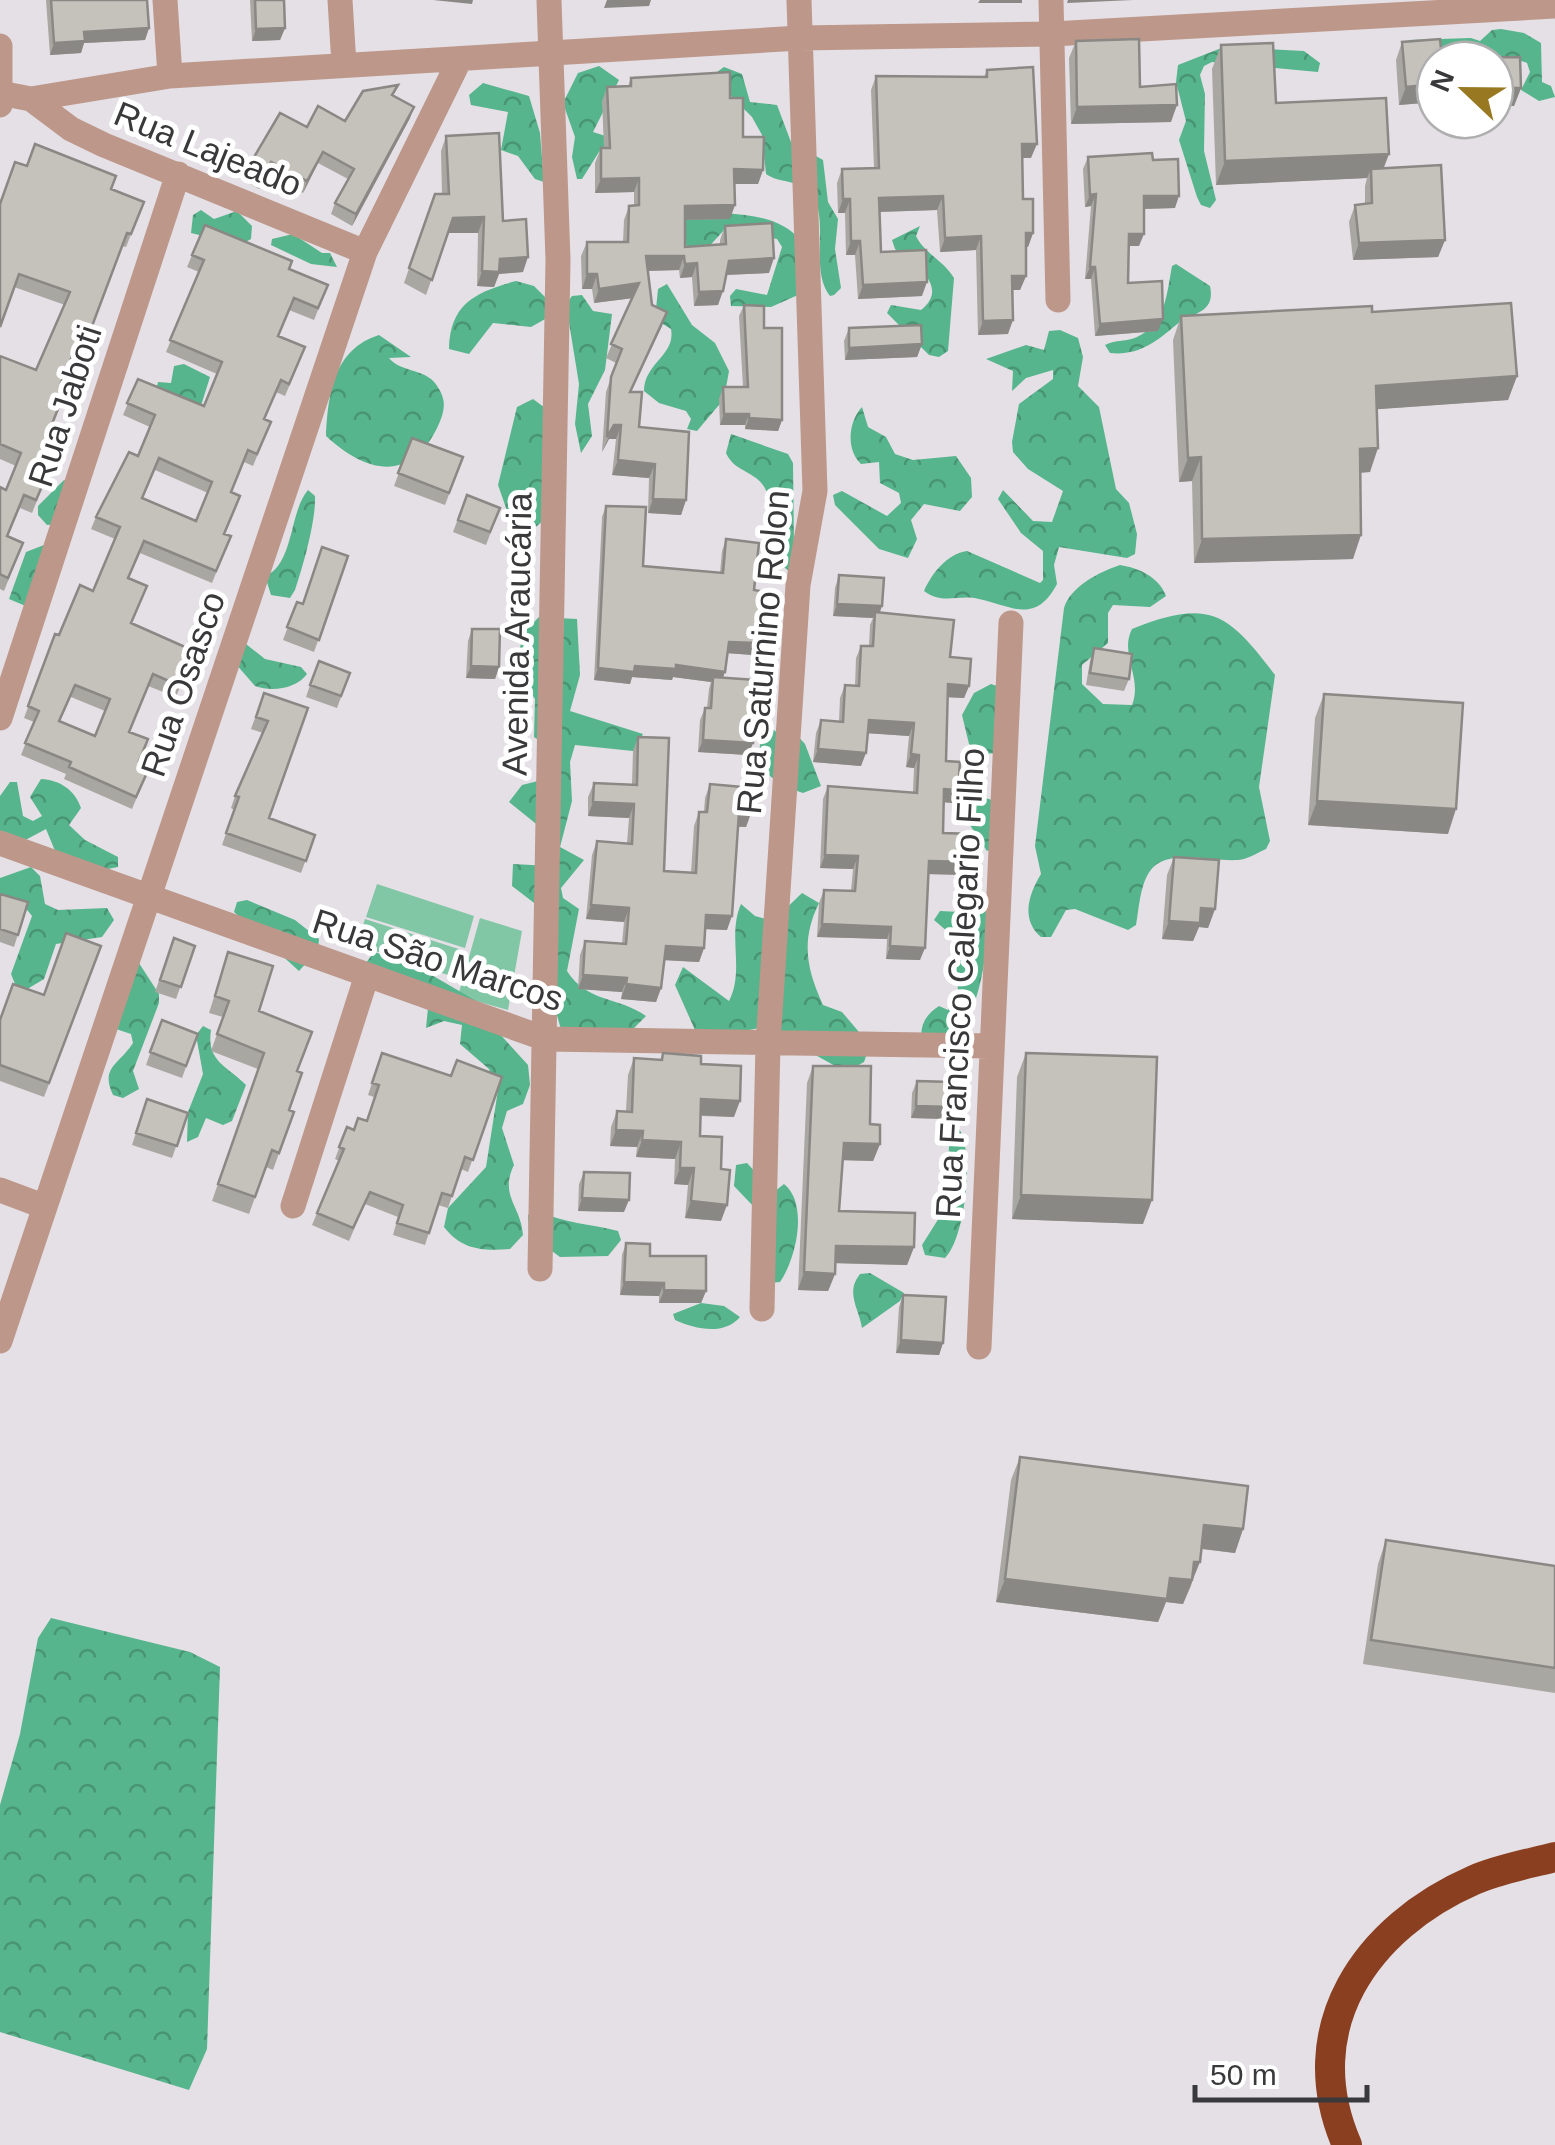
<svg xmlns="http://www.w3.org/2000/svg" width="1555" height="2145" font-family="Helvetica,sans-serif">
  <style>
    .green { fill: #81c6a5 }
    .forest { fill: url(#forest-crowns) }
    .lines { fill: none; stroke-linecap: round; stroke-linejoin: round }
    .street { stroke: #bd978a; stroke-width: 25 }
    .highway { stroke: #8a3f21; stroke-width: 30 }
    .wall { fill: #a9a7a2; fill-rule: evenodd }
    .shaded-wall { fill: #8a8884 }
    .building { fill: #c5c2bc; stroke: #8a8884; stroke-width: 2.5; fill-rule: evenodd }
    .labels { text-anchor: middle; stroke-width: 10; stroke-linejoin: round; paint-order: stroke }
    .street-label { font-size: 35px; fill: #39383a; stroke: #fff }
  </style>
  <defs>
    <pattern id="forest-crowns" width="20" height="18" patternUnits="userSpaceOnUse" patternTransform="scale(2.5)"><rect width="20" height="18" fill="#56b58c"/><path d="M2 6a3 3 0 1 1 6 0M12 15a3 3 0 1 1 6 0" fill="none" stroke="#489473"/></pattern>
  </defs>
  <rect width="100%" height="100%" fill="#e4e0e6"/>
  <!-- green -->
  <path class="green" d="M 377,884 L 474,916 L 465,948 L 366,917 Z
    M 480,918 L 522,931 L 508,1010 L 458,996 Z
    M 365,919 L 465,951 L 457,978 L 357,945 Z"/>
  <!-- forest -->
  <path class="forest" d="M 1501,29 L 1524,33 L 1541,43 L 1542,82 L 1551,86 L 1555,97 L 1539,101 L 1521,90 L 1530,72 L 1527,63 C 1500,52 1481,60 1453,60 C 1439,60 1424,53 1411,50 L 1409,40 L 1471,38 L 1480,41 L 1492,30 Z
    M 1224,47 L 1304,51 L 1320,63 L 1318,72 L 1212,62 L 1204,66 L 1200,75 L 1205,94 L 1204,151 L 1216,200 L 1210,208 L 1201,205 L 1197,197 L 1179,140 L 1186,121 L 1176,82 L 1178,65 Z
    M 599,66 L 619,80 L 593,132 L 615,139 L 599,152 L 582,179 L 577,179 L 572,157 L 575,137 L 563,103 L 578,73 Z
    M 724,67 L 742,74 L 750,102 L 777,105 L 791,142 L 823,160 L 828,202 L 838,219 L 835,249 L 841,288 L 834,295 L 830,296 C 808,268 832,215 809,191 C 799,180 778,183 766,174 L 762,135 L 752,117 L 717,82 L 717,72 Z
    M 483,83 L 529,96 L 540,133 L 544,182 L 535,179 L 518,156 L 501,150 L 508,112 L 471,105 L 469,95 Z
    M 201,210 L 214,219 L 237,211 L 252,226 L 251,239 L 240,245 L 191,233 L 193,215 Z
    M 688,211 C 723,215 775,209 800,240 L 798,295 L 771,307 L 731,306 L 730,296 L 736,289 L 767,295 L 782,247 L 777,239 L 725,229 L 704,252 L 687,247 L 680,227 Z
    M 920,226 L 916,236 C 923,252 944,261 954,278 L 948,351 L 939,357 L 929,355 L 887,313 L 891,305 L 921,310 C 951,286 913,263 895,249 L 892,240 Z
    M 293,234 L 322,253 L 330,253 L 337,267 L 311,264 L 271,245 L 272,239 Z
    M 1176,264 L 1210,286 C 1216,314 1192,312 1176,325 C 1156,342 1138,356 1110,353 L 1105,345 C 1116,339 1127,342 1137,337 C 1166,324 1167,292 1172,266 Z
    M 516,281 L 534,286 L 547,299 L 547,318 L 531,327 L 493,323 L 469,354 L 449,349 C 450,304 475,292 516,281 Z
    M 667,284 L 692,325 L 715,343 L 729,371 L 724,399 L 697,431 L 687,429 L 691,419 L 686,411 L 659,403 L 644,391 C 644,363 676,355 671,329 L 655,319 L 658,289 Z
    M 582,295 L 593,311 L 612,314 L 605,370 L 588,404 L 592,436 L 581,453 L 575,424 L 579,384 L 566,304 L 572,296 Z
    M 1060,330 L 1078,338 L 1083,357 L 1078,386 L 1099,407 L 1116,489 L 1129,503 L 1137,534 L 1135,554 L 1127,558 L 1059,547 L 1054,565 L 1057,584 C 1035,625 1012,606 979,599 C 959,594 942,605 924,591 C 932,573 947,554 967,551 L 1040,583 L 1043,580 L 1043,551 L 1021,533 L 998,499 L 1003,490 L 1033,521 L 1052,522 L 1063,491 L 1028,469 L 1013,452 L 1012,442 L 1019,404 L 1053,379 L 1053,370 L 1026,378 L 1012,391 L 1013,371 L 986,359 L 1026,345 L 1044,350 L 1049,331 Z
    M 379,335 L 411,357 L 389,358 C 402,374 428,367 439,389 C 447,402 444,413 438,426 C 411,483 367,474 326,436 C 328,393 334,349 379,335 Z
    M 184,364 L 210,377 L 199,412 L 156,391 L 158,382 L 171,383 L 174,366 Z
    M 533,399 L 548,410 L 549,448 L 542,466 L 550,484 L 545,519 L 530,532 L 512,525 L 498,485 L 517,407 Z
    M 862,407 L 868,427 L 886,437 L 895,454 L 913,460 L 956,456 L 971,478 L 972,497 L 960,511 L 924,504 L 911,520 L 917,539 L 908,558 L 879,549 L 835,505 L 833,495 L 842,491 L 887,516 L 901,503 L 899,493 L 880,483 L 879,462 L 861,464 C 846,450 848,422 862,407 Z
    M 731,434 L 788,454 L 793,463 L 794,549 L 789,571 L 768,555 C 770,532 778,494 756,478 C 744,469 733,468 726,453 Z
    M 64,480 L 70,480 L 59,524 L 47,525 L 38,515 L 38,506 Z
    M 308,490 L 315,496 C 316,521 303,566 295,590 L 290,598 L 271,595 L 265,576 C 294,565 289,512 308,490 Z
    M 44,545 L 28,607 L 9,599 L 26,552 Z
    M 1120,565 C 1139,568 1159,577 1166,596 L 1150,607 L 1113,605 L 1108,613 L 1108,643 L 1082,665 L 1082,684 L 1103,704 L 1132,705 C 1143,678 1119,654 1132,629 C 1210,598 1228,613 1275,675 L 1259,787 L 1270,841 L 1266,849 C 1259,852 1251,857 1244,859 C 1221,865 1168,845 1150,871 C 1140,885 1139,909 1136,925 L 1128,930 L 1075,909 L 1066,910 L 1051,937 L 1041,937 C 1020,919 1029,894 1041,874 L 1035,846 L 1064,608 C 1070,587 1099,572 1120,565 Z
    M 539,617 L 577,619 L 580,675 L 570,711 L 643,734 L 633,751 L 575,745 L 570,762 L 572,801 L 560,847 L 584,860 L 561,888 L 563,898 L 579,909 L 567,971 C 587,1003 618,996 646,1016 L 633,1029 L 565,1043 L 554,1005 L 542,909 L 512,886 L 513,864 L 550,866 L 540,827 L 509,802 L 522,785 L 542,780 L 550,748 L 534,737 L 535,699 L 514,667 L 525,631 Z
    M 241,640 L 265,659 L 301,667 L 307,674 C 296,689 272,692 255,686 L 235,663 Z
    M 991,684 L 1000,687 L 995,753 L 985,754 L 969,744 L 962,715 L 974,693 Z
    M 764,721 L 784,739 L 792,730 L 805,744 L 821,786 L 803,793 C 760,777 754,765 764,721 Z
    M 41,779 C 60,780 75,790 81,808 L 69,825 L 85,840 L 118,857 L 118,867 L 103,870 L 58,858 L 46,829 L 18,844 L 0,839 L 0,796 L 10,782 L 17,782 L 23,816 L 33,821 L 42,816 L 30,797 Z
    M 973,794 L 998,802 L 996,847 L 987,851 L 960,810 Z
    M 31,867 L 40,876 L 45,904 L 58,910 L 107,908 L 114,920 L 102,937 L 56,944 L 44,979 L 19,994 L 11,974 L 32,916 L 24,906 L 0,901 L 0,878 Z
    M 802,893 L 819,903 C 801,940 806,968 823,1005 L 842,1012 L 870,1045 L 864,1062 L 846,1072 L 765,1027 L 699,1039 L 675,985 L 683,967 L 729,1001 C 745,970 727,936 741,904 L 755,916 L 773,921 Z
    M 985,895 L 990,904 C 986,954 984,996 957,1040 L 922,1041 C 919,1026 926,1014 939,1006 L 948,1010 L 958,991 L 955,938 L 934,920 L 940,911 L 960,912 L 975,896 Z
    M 247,900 L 295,920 L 319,939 L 318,950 L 299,971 L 234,912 L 237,902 Z
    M 374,952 L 411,963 L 478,1002 L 489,1022 L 528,1065 L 530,1085 L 523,1104 L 507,1111 L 502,1128 L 514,1165 C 499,1196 521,1205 523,1235 L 510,1249 C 482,1251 462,1250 444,1227 L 448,1208 L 486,1167 L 498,1090 L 489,1069 L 460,1044 L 462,1025 L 444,1021 L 426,1028 L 428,1008 L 363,967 Z
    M 137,960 L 159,994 L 159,1003 L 133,1071 L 139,1089 L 123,1098 L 113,1095 C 100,1067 119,1065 133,1043 L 131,1034 L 113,1028 Z
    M 203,1026 L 211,1030 C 206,1062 228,1066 246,1085 L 232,1121 L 223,1125 L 206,1118 L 198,1137 L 187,1142 L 188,1112 L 203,1074 L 196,1035 Z
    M 959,1129 C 975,1152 965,1239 945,1258 L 925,1255 L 922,1245 L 944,1210 L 949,1147 Z
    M 747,1163 L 774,1192 L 784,1184 C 809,1204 796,1259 780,1282 L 770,1283 L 755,1208 L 734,1186 L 736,1165 Z
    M 538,1211 C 564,1223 590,1224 618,1231 L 621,1240 L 608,1256 L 560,1257 L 529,1234 L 528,1215 Z
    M 870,1273 L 904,1293 L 900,1301 L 862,1328 C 859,1308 845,1293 860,1274 Z
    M 701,1303 L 724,1306 L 740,1317 C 724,1336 695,1329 675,1320 L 673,1314 Z
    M 51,1618 L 190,1652 L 220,1667 L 207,2049 L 189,2090 L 0,2032 L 0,1805 L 20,1734 L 38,1638 Z"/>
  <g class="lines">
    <!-- street -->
    <path class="street" d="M 165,0 L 170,76
      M 340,0 L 344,65
      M 1051,0 L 1058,300
      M 0,46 L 0,105
      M 0,93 L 31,99 L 170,76 L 800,38 L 1052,34 L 1555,6
      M 31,99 L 71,129 L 104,145 L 365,252
      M 0,718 L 178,174
      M 0,843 L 546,1039 L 991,1046
      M 0,1190 L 43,1206
      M 293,1206 L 367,975
      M 540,1269 L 558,260 L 549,0
      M 762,1309 L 768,1044 L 798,585 L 815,491 L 799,0
      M 0,1341 L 365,252 L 459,61
      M 979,1347 L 1011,623"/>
    <!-- highway -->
    <path class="highway" d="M 1347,2145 C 1296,2028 1366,1927 1474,1880 C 1499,1869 1528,1864 1555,1857"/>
  </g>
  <!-- wall -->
  <path class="wall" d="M 46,0 L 147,0 L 149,28 L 145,40 L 84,43 L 81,53 L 50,55 Z
    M 250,0 L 283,0 L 285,28 L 280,40 L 252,41 Z
    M 1076,41 L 1140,87 L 1171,122 L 1071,124 L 1069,58 Z
    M 1402,42 L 1521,88 L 1514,106 L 1435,60 L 1435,102 L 1399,105 L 1396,60 Z
    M 1221,45 L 1276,103 L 1383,168 L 1445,240 L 1438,257 L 1353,260 L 1349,222 L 1355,205 L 1365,204 L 1365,186 L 1367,178 L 1216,185 L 1212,69 Z
    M 987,70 L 1031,158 L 1022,158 L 1023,199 L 1033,233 L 1028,247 L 1026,247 L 1026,276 L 1020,290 L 1012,290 L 1008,334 L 978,335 L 976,250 L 940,252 L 937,210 L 880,212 L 881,252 L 922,296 L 858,299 L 855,255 L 846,255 L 845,213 L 838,213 L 837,183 L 842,169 L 874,168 L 871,90 L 876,76 L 984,77 Z
    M 631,78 L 730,98 L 743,137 L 763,170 L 758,184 L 735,184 L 730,219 L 685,220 L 685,247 L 720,244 L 720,240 L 725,226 L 769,273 L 726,275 L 718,305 L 694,306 L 692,277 L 680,278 L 679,270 L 648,271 L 652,305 L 667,312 L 631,392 L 639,427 L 686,500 L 681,515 L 648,513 L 649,478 L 612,475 L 616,439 L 609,439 L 602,452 L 606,392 L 616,363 L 606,358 L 632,298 L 594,303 L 592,289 L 582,289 L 581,256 L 587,242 L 623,242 L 624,220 L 629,206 L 634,205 L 634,192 L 595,193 L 595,163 L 601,148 L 604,148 L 602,101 L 607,87 L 628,86 Z
    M 394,96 L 410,118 L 352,226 L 331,214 L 335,203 L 348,179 L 318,163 L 303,193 L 267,173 L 259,189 L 243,180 L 247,169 L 307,127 L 345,121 Z
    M 446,136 L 503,221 L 523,272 L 499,274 L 494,287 L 477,286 L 478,233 L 448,233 L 426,295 L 404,283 L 435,194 L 442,194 L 441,151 Z
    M 1088,157 L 1153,160 L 1175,208 L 1144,209 L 1139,246 L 1128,246 L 1128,283 L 1158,331 L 1095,336 L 1091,279 L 1085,279 L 1091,206 L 1085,207 L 1083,169 Z
    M 27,166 L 111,189 L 144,202 L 126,247 L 122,246 L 78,363 L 71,360 L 61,383 L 37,462 L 50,468 L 32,513 L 20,508 L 8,536 L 18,556 L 4,591 L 0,589 L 0,487 L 6,490 L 16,466 L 0,459 L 0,356 L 36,370 L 65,305 L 14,287 Z
    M 192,255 L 289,269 L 328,285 L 314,320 L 289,310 L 279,336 L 301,358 L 285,396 L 276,392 L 265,419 L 266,434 L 253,466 L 244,462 L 231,493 L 225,534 L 226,548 L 212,583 L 140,553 L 129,578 L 132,624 L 194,651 L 176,697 L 148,686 L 129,732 L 139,761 L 150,766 L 132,809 L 64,779 L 66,774 L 21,755 L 34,722 L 24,718 L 55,634 L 59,635 L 93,591 L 115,539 L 91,529 L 96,517 L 138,456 L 150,427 L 123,415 L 138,379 L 204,406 L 217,374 L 166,352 L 199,272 L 187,267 ZM 155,470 L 208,493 L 196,521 L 143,498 ZM 71,697 L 105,711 L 95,736 L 60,721 Z
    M 744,305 L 764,328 L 782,420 L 778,431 L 745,429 L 745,425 L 720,425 L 719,399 L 723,387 L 743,387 L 739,316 Z
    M 1372,312 L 1517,376 L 1508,400 L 1377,409 L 1370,472 L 1360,473 L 1353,559 L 1194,563 L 1192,481 L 1179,482 L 1173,340 L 1181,316 Z
    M 849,328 L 922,344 L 917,357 L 845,360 L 844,341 Z
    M 412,438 L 463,457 L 445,505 L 394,486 Z
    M 467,495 L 500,508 L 486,545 L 453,532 Z
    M 606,506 L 643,566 L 720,573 L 722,551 L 726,539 L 754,590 L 758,643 L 753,655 L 727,653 L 723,678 L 768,708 L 764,721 L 754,720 L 753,743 L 748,755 L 698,752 L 700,720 L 705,708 L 707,708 L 709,689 L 711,682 L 673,677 L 672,680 L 632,677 L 630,684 L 594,680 L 602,517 Z
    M 348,556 L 314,652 L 283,640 L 297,602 L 303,604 Z
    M 839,575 L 880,613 L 950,657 L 969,686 L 964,698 L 947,697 L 946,761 L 953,803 L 944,802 L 943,833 L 968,875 L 928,874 L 920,960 L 886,959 L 887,939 L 817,937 L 819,903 L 824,890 L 851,891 L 853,869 L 820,868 L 823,799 L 828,786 L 913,792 L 914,768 L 906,767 L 909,736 L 868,733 L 861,766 L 813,762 L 816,733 L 821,720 L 839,721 L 840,698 L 845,685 L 855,686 L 856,658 L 861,646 L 869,646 L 870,625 L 873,618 L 833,616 L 835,588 Z
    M 472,629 L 499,667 L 495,679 L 466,678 L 468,641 Z
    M 1094,648 L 1129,679 L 1124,691 L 1086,685 L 1090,661 Z
    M 350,673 L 337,708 L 306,697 L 310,685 Z
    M 264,693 L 308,708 L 269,818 L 315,835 L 301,873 L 222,845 L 234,810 L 231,808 L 235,796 L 263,733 L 251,729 Z
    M 1324,694 L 1448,834 L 1308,825 L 1315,718 Z
    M 638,737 L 664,871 L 691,873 L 694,826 L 699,812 L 704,812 L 705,798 L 710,784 L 751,813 L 746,827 L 738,827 L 727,930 L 706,929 L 704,948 L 699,962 L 665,960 L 661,988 L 656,1002 L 621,999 L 622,992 L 578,989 L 580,955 L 585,941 L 622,944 L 624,922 L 586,919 L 592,855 L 597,841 L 627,843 L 629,818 L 588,816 L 588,797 L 594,783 L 632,784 L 633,751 Z
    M 1174,857 L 1215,909 L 1208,928 L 1199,927 L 1193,941 L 1162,939 L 1167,875 Z
    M 0,894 L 28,902 L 14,947 L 0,942 Z
    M 174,938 L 195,946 L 176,999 L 155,992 Z
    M 101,946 L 44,1097 L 0,1081 L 0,1020 L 44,995 Z
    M 228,952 L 259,1011 L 297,1071 L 289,1110 L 294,1112 L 273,1170 L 266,1167 L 249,1214 L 212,1201 L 258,1069 L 211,1051 L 223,1017 L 209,1013 Z
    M 162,1020 L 198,1034 L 182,1078 L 146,1065 Z
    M 382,1053 L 451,1076 L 502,1077 L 468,1172 L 461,1169 L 448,1208 L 438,1205 L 425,1245 L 393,1235 L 398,1217 L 365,1204 L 349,1241 L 312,1225 L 339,1161 L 335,1159 L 347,1127 L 354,1130 L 367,1121 L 374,1097 L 368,1095 Z
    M 663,1053 L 701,1064 L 734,1117 L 701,1116 L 700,1136 L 721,1221 L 685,1218 L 688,1185 L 674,1184 L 675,1159 L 636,1157 L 637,1147 L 610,1146 L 611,1127 L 617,1111 L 626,1111 L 628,1075 L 634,1058 L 660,1060 Z
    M 1026,1053 L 1143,1224 L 1012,1219 L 1017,1077 Z
    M 813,1066 L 870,1124 L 880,1144 L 873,1161 L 842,1160 L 839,1211 L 914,1247 L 907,1265 L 835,1263 L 835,1274 L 828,1291 L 798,1290 L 807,1083 Z
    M 917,1081 L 952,1107 L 947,1119 L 911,1118 L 912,1093 Z
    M 147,1099 L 188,1113 L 172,1158 L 132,1145 Z
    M 584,1172 L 624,1212 L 578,1211 L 579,1184 Z
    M 626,1243 L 650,1256 L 706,1291 L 701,1303 L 659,1303 L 659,1296 L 620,1295 L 622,1255 Z
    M 903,1295 L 943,1343 L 939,1355 L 896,1353 L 899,1307 Z
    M 1020,1457 L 1243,1529 L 1235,1553 L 1201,1549 L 1191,1586 L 1183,1604 L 1166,1602 L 1158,1622 L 996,1602 L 1011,1480 Z
    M 1386,1540 L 1555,1566 L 1555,1693 L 1363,1664 L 1378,1564 Z"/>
  <!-- shaded-wall -->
  <path class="shaded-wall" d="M 433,0 L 473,0 L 472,4 Z
    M 607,0 L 651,0 L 649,6 L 604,8 Z
    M 980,0 L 1022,0 L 1022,3 L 978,3 Z
    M 1068,0 L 1133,0 L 1067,3 Z
    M 149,28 L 145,40 L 84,43 L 81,53 L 50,55 L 54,43 L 84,32 Z
    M 285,28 L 280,40 L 252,41 L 256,29 Z
    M 1435,84 L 1435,102 L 1399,105 L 1406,87 Z
    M 1495,88 L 1521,88 L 1514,106 L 1495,106 Z
    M 1177,105 L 1171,122 L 1071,124 L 1077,107 Z
    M 414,107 L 410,118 L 352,226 L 356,214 Z
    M 1022,144 L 1037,144 L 1031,158 L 1017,158 Z
    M 323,152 L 318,163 L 303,193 L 307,181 Z
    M 1389,154 L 1380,178 L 1371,169 L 1367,178 L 1216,185 L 1225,161 Z
    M 734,169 L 763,170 L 758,184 L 729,184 Z
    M 639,178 L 634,192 L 595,193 L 601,179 Z
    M 1096,194 L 1091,206 L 1085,207 L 1090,195 Z
    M 943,196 L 937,210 L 874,212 L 879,198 Z
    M 1144,196 L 1179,196 L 1175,208 L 1139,209 Z
    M 843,199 L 850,199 L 845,213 L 838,213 Z
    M 735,205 L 730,219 L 680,220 L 685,206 Z
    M 484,217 L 478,233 L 448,233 L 453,218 Z
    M 1026,233 L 1033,233 L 1028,247 L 1021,247 Z
    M 1129,234 L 1144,234 L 1139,246 L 1124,246 Z
    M 981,236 L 976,250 L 940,252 L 945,238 Z
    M 1445,240 L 1438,257 L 1353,260 L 1359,243 Z
    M 851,241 L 860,241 L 855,255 L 846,255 Z
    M 646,256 L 684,256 L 679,270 L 641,271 Z
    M 528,257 L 523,272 L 499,274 L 494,287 L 477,286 L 482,271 L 500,259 Z
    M 774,258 L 769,273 L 724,275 L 729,261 Z
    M 697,263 L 692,277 L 680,278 L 685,264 Z
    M 1090,267 L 1095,267 L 1091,279 L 1085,279 Z
    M 587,274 L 597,274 L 592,289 L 582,289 Z
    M 1012,276 L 1026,276 L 1020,290 L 1007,290 Z
    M 927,282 L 922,296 L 858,299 L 863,285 Z
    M 639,283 L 634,298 L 594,303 L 599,289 Z
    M 723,291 L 718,305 L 694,306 L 699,292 Z
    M 667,312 L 662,326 L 624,406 L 630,392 Z
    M 1163,319 L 1158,331 L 1095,336 L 1100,324 Z
    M 1013,320 L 1008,334 L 978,335 L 983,321 Z
    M 922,344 L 917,357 L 845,360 L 849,348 Z
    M 1517,376 L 1508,400 L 1367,410 L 1376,386 Z
    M 724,414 L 749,414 L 745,425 L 720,425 Z
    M 749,418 L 782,420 L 778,431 L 745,429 Z
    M 614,425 L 621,425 L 616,439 L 609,439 L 602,452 Z
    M 1378,448 L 1370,472 L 1351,473 L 1360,449 Z
    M 1201,457 L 1192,481 L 1179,482 L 1188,458 Z
    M 618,460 L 655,464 L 649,478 L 612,475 Z
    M 653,499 L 686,500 L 681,515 L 648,513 Z
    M 1361,535 L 1353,559 L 1194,563 L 1202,539 Z
    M 837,604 L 882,606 L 878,618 L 875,612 L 873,618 L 833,616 Z
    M 729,642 L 758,643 L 753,655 L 725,653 Z
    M 676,665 L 725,672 L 721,683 L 713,677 L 711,682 L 673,677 L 672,680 L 632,677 L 630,684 L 594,680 L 598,668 Z
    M 471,666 L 499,667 L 495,679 L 466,678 Z
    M 948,684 L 969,686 L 964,698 L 943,697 Z
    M 754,707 L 768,708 L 764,721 L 750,720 Z
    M 869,720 L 914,723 L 909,736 L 864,733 Z
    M 703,740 L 753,743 L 748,755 L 698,752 Z
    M 818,749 L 866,753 L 861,766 L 813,762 Z
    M 911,754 L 919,755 L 914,768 L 906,767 Z
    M 944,789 L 958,790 L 953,803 L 940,802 Z
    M 1317,801 L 1456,809 L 1448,834 L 1308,825 Z
    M 593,802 L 634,804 L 629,818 L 588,816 Z
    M 739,812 L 751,813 L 746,827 L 734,826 Z
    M 825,855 L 858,856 L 853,869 L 820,868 Z
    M 929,861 L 972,862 L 968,875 L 924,874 Z
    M 591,905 L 629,908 L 624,922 L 586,919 Z
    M 1201,908 L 1215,909 L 1208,928 L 1199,927 L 1193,941 L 1162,939 L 1169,921 Z
    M 706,915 L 732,916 L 727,930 L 701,929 Z
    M 822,924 L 891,927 L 887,939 L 817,937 Z
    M 666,946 L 704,948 L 699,962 L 661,960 Z
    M 890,946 L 925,948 L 920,960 L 886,959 Z
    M 583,975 L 627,978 L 622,992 L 578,989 Z
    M 626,984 L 661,988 L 656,1002 L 621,999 Z
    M 701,1099 L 740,1101 L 734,1117 L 695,1115 Z
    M 916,1106 L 952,1107 L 947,1119 L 911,1118 Z
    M 616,1130 L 643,1131 L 637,1147 L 610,1146 Z
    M 642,1140 L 681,1142 L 675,1159 L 636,1157 Z
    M 844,1143 L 880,1144 L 873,1161 L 837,1160 Z
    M 680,1168 L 694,1168 L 688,1185 L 674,1184 Z
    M 1021,1195 L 1152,1200 L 1143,1224 L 1012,1219 Z
    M 582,1198 L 629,1200 L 624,1212 L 578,1211 Z
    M 691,1201 L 727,1205 L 721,1221 L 685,1218 Z
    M 836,1246 L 914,1247 L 907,1265 L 830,1263 Z
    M 804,1272 L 835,1274 L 828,1291 L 798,1290 Z
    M 624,1282 L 664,1283 L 659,1296 L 620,1295 Z
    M 664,1290 L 706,1291 L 701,1303 L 659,1303 Z
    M 901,1340 L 943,1343 L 939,1355 L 896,1353 Z
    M 1204,1525 L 1243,1529 L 1235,1553 L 1196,1548 Z
    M 1194,1562 L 1200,1562 L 1183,1604 L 1166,1602 L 1158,1622 L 996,1602 L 1005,1579 L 1170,1578 Z"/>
  <!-- building -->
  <path class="building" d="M 51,0 L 147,0 L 149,28 L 84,32 L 85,41 L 54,43 Z
    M 255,0 L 284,0 L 285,28 L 256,29 Z
    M 1139,39 L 1140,87 L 1176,84 L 1177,105 L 1077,107 L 1076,41 Z
    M 1440,39 L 1442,58 L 1520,57 L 1521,88 L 1495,88 L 1495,60 L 1435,60 L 1435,84 L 1406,87 L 1402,42 Z
    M 1273,43 L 1276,103 L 1386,98 L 1389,154 L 1225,161 L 1221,45 Z
    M 1033,67 L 1037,144 L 1022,144 L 1023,199 L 1033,199 L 1033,233 L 1026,233 L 1026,276 L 1012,276 L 1013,320 L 983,321 L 981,236 L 945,238 L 943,196 L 879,198 L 881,252 L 926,250 L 927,282 L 863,285 L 860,241 L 851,241 L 850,199 L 843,199 L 842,169 L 879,168 L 876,76 L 987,77 L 987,70 Z
    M 730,72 L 730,98 L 743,98 L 743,137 L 764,137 L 763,170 L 734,169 L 735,205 L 685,206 L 685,247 L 726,244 L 725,226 L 772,223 L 774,258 L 729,261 L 723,291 L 699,292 L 697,263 L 685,264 L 684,256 L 646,256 L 652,305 L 667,312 L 630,392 L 642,392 L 639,427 L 689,432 L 686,500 L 653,499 L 655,464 L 618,460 L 621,425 L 614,425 L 607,437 L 611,377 L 622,349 L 611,344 L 639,283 L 599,289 L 597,274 L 587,274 L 587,242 L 628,242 L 629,206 L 639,205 L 639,178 L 601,179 L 601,148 L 610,148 L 607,87 L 631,86 L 631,78 Z
    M 398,85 L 392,95 L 414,107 L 356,214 L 335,203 L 354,169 L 323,152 L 307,181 L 271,162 L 263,177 L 247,169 L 280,113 L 307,127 L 318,106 L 345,121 L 363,91 Z
    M 499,133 L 503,221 L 526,219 L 528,257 L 500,259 L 499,272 L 482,271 L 484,217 L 453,218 L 432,280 L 409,268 L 435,194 L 449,194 L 446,136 Z
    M 35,144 L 116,176 L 111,189 L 144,202 L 131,234 L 127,233 L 83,350 L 76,347 L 61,383 L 67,386 L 37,462 L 50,468 L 36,500 L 24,495 L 7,536 L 23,543 L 8,578 L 0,574 L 0,487 L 6,490 L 21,453 L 0,444 L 0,356 L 36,370 L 70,292 L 19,274 L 0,327 L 0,204 L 15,162 L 27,166 Z
    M 1152,153 L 1153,160 L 1178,159 L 1179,196 L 1144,196 L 1144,234 L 1129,234 L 1128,283 L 1162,281 L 1163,319 L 1100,324 L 1095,267 L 1090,267 L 1096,194 L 1090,195 L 1088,157 Z
    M 1441,165 L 1445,240 L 1359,243 L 1355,205 L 1372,203 L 1371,169 Z
    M 205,225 L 292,261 L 289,269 L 328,285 L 318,308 L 294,298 L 278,336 L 305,347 L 289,384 L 281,380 L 264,419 L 271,422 L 257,454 L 248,450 L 231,492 L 240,496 L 224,534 L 231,536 L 216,571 L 144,541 L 128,578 L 147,586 L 131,623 L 194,651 L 180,686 L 153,674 L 129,732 L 148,739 L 139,761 L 150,766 L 136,797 L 69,767 L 71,762 L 25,743 L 39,711 L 28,706 L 55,634 L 59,635 L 80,585 L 93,591 L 120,527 L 96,517 L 129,452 L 138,456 L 155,415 L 127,403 L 138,379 L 204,406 L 222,362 L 170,340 L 204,260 L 192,255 ZM 159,458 L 212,482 L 196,521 L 142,498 ZM 75,685 L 110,699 L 95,736 L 59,721 Z
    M 1511,303 L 1517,376 L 1376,386 L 1378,448 L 1360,449 L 1361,535 L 1202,539 L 1201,457 L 1188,458 L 1181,316 L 1372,306 L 1372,312 Z
    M 744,305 L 764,306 L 764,328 L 782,328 L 782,420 L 749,418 L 749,414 L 724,414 L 723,387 L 748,387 Z
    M 921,325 L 922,344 L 849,348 L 849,328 Z
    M 412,438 L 463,457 L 449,493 L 398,473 Z
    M 467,495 L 500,508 L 490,532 L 458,520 Z
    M 606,506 L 646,507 L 643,566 L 723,573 L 726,539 L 759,543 L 754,590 L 760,591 L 758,643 L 729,642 L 725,672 L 676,665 L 676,669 L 635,666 L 634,672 L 598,668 Z
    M 322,547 L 348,556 L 319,640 L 287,627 L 297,602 L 303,604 Z
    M 839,575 L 884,578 L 882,606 L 837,604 Z
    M 875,612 L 954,620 L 950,657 L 971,659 L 969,686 L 948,684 L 946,761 L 960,762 L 958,790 L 944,789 L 943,833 L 974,834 L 972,862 L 929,861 L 925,948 L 890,946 L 891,927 L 822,924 L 824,890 L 855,891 L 858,856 L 825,855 L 828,786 L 917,793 L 919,755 L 911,754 L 914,723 L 869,720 L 866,753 L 818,749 L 821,720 L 843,722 L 845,685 L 859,686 L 861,646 L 873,646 Z
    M 472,629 L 500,629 L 499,667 L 471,666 Z
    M 1094,648 L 1132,654 L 1129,679 L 1090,673 Z
    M 319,661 L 350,673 L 341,696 L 310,685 Z
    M 713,677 L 770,681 L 768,708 L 754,707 L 753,743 L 703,740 L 705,708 L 711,708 Z
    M 264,693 L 308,708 L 269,818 L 315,835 L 306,861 L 226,833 L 239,797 L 235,796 L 268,721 L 256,717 Z
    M 1324,694 L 1463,703 L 1456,809 L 1317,801 Z
    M 638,737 L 669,738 L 664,871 L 696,873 L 699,812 L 707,812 L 710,784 L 753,788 L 751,813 L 739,812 L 732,916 L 706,915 L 704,948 L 666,946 L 661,988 L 626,984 L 627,978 L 583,975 L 585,941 L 626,944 L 629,908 L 591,905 L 597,841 L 632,844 L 634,804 L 593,802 L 594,783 L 637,785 Z
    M 1174,857 L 1219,860 L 1215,909 L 1201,908 L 1200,923 L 1169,921 Z
    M 0,894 L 28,902 L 18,935 L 0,929 Z
    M 66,933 L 101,946 L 49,1083 L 0,1065 L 0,1020 L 13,984 L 44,995 Z
    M 174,938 L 195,946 L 181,987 L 160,980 Z
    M 228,952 L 273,966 L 259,1011 L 312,1032 L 297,1071 L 302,1073 L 289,1110 L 294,1112 L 279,1153 L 272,1150 L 255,1197 L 218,1184 L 264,1053 L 217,1034 L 229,1001 L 215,996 Z
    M 162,1020 L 198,1034 L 186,1066 L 150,1052 Z
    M 382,1053 L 451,1076 L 457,1060 L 502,1077 L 473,1160 L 465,1157 L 452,1196 L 442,1193 L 429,1233 L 397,1223 L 403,1205 L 370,1192 L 353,1228 L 317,1213 L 344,1149 L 339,1147 L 347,1127 L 354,1130 L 358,1118 L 367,1121 L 379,1085 L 372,1083 Z
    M 663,1053 L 701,1056 L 701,1064 L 741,1066 L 740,1101 L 701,1099 L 700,1136 L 722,1137 L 721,1169 L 730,1170 L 727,1205 L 691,1201 L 694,1168 L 680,1168 L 681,1142 L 642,1140 L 643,1131 L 616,1130 L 617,1111 L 632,1112 L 634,1058 L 662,1060 Z
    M 1026,1053 L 1157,1057 L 1152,1200 L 1021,1195 Z
    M 813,1066 L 871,1066 L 870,1124 L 880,1125 L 880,1144 L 844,1143 L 839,1211 L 915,1213 L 914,1247 L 836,1246 L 835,1274 L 804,1272 Z
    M 917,1081 L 952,1082 L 952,1107 L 916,1106 Z
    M 147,1099 L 188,1113 L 177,1146 L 136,1133 Z
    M 584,1172 L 630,1173 L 629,1200 L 582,1198 Z
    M 626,1243 L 650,1244 L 650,1256 L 706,1256 L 706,1291 L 664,1290 L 664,1283 L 624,1282 Z
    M 903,1295 L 946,1297 L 943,1343 L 901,1340 Z
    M 1020,1457 L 1248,1486 L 1243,1529 L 1204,1525 L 1200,1562 L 1194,1562 L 1192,1580 L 1170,1578 L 1167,1599 L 1005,1579 Z
    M 1386,1540 L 1555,1566 L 1555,1668 L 1371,1640 Z"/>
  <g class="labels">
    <!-- street labels -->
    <g class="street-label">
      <text transform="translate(208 149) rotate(22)" y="12">Rua Lajeado</text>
      <text transform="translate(65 406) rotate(-72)" y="12">Rua Jaboti</text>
      <text transform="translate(517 634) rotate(-89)" y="12">Avenida Araucária</text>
      <text transform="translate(763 652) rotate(-85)" y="12">Rua Saturnino Rolon</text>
      <text transform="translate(183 684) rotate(-71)" y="12">Rua Osasco</text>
      <text transform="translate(438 960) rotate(18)" y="12">Rua São Marcos</text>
      <text transform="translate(960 983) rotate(-87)" y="12">Rua Francisco Calegario Filho</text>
    </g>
  </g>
  <!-- north arrow -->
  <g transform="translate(1465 90) rotate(292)"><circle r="48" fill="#ffffff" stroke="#b0afb0" stroke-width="2.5"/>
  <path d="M0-8L18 38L0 25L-18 38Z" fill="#987921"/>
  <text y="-15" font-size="28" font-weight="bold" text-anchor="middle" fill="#39383a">N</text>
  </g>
  <!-- scale -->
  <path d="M1195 2085v15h172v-15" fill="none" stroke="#39383a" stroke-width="5"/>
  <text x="1210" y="2085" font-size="30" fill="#39383a" stroke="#ffffff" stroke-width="8" paint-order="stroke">50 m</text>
</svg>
